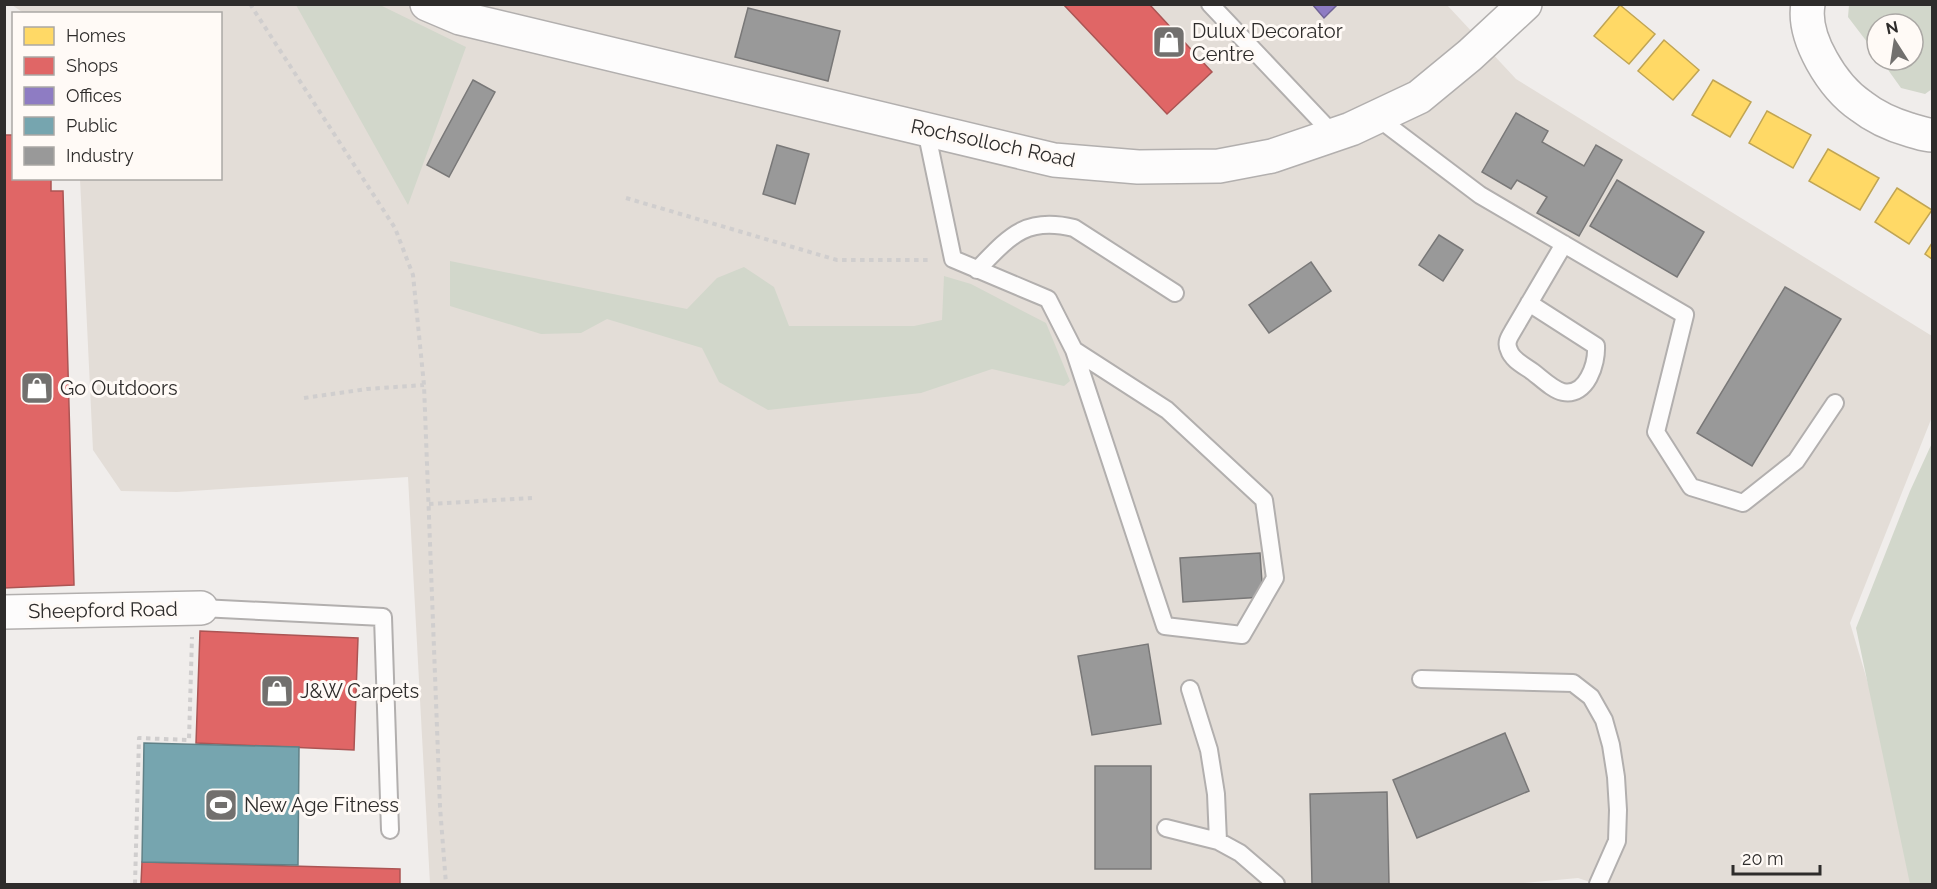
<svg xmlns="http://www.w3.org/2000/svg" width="1937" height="889" font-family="Raleway,sans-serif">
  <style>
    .built { fill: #e3ddd7 }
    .green { fill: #d2d7cb }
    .homes { fill: #ffd966; stroke: #c0a554; stroke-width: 1.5 }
    .shops { fill: #e06666; stroke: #ab5554; stroke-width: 1.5 }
    .offices { fill: #8e7cc3; stroke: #716495; stroke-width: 1.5 }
    .public { fill: #76a5af; stroke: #608187; stroke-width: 1.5 }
    .industry { fill: #999; stroke: #797878; stroke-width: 1.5 }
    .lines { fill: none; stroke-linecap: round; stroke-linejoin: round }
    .lane-casing { stroke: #b2afae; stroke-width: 20 }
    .street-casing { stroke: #b2afae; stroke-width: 36 }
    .secondary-casing { stroke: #b2afae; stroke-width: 36 }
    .path { stroke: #d0cece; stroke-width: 4; stroke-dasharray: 4.5 4.5; stroke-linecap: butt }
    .lane { stroke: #fdfcfc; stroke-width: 16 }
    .street { stroke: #fdfcfc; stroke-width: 33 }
    .secondary { stroke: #fdfcfc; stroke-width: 33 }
    .labels { text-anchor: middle; stroke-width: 6; stroke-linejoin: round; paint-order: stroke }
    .poi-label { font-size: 20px; fill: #2e2c2b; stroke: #fffaf6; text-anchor: start }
    .street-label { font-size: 20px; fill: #2e2c2b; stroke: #fffaf6 }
  </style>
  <rect width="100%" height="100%" fill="#f0edeb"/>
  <!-- built -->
  <path class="built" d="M 12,5 L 1447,5 L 1516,79 L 1932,336 L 1932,417 L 1850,623 L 1928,884 L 1596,884 L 1578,878 L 1512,884 L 430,884 L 408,477 L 177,492 L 121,491 L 93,450 L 80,179 L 220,178 L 220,14 L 25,14 Z"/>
  <!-- green -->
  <path class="green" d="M 296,5 L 380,5 L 466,47 L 408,205 Z
    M 1849,5 L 1932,5 L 1932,89 L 1925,94 L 1901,88 L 1881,60 L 1913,60 L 1913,24 L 1877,24 L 1877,55 L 1848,17 Z
    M 450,261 L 687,309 L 717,278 L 744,267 L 774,287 L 789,326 L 914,326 L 942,320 L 944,276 L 971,284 L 1046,323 L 1070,381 L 1064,386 L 992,369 L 921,393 L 768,410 L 719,382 L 702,348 L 607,319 L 581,333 L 541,334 L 450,306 Z
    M 1932,443 L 1932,884 L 1910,884 L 1856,628 L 1910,491 Z"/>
  <!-- homes -->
  <path class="homes" d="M 1620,5 L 1655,34 L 1629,64 L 1594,36 Z
    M 1664,40 L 1699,70 L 1673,100 L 1638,71 Z
    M 1713,80 L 1751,102 L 1730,137 L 1692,115 Z
    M 1767,111 L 1811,135 L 1793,168 L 1749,143 Z
    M 1828,149 L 1879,178 L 1860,210 L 1809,181 Z
    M 1897,188 L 1932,210 L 1909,244 L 1875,222 Z
    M 1932,243 L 1932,259 L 1925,254 Z"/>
  <!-- shops -->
  <path class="shops" d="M 1063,4 L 1149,4 L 1212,72 L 1167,114 Z
    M 4,135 L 14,135 L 14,178 L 51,178 L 51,191 L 63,191 L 74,585 L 4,588 Z
    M 200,631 L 358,638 L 354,750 L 196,743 Z
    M 142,862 L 400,869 L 400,884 L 141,884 Z"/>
  <!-- offices -->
  <path class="offices" d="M 1312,4 L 1338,4 L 1324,18 Z"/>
  <!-- public -->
  <path class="public" d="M 144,743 L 299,747 L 298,865 L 142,862 Z"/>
  <!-- industry -->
  <path class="industry" d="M 748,8 L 840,31 L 828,81 L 735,57 Z
    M 473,80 L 495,92 L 449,177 L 427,165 Z
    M 1516,113 L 1548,131 L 1542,142 L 1584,166 L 1596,145 L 1622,160 L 1579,236 L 1537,213 L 1547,197 L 1517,180 L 1511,189 L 1482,172 Z
    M 777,145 L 809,154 L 795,204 L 763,194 Z
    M 1617,180 L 1704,232 L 1677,277 L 1590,226 Z
    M 1439,235 L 1463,250 L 1443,281 L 1419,265 Z
    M 1311,262 L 1331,291 L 1269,333 L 1249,305 Z
    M 1785,287 L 1841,319 L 1752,466 L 1697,433 Z
    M 1260,553 L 1263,597 L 1183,602 L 1180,558 Z
    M 1148,644 L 1161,724 L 1092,735 L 1078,656 Z
    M 1505,733 L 1529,791 L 1417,838 L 1393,780 Z
    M 1095,766 L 1151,766 L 1151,869 L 1095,869 Z
    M 1387,792 L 1389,884 L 1312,884 L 1310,794 Z"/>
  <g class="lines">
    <!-- lane casing -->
    <g class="lane-casing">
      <path id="lane" d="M 1210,4 L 1334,135
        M 1378,118 L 1480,195 L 1685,315 L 1656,432 L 1691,487 L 1743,503 L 1796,461 L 1835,403
        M 926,130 L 953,259 L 1048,299 L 1074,350 L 1165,626 L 1242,635 L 1275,578 L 1264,500 L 1167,410 L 1074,350
        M 977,270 C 1009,237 1025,216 1074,228 L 1175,293
        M 1529,303 L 1596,346 C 1597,363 1587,397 1563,392 C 1553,390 1541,378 1533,372 C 1525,366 1512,360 1509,350 C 1505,342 1510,336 1514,329 L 1564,244
        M 201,608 L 383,617 L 390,830
        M 1421,679 L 1573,683 L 1591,697 L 1604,720 L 1611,745 L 1616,777 L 1618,810 L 1617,841 L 1598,884
        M 1190,689 L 1209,750 L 1216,794 L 1218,841
        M 1166,828 L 1218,841 L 1240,853 L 1276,884"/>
    </g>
    <!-- street casing -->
    <g class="street-casing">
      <path id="street" d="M 1808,4 C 1802,38 1833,87 1861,106 C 1875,117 1893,125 1910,130 C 1918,132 1925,135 1932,135
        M 4,612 L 201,608"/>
    </g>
    <!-- secondary casing -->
    <g class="secondary-casing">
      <path id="secondary" d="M 427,4 L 460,18 L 1054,160 L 1138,167 L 1219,166 L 1272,156 L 1351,129 L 1419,97 L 1470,55 L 1525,4"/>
    </g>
    <!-- path -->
    <path class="path" d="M 250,4 L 395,228 L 413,275 L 424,385 L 440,807 L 446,884
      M 626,198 L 837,260 L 932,260
      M 304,398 L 367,389 L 424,385
      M 429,504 L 532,498
      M 135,884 L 139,738 L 189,740 L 192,637"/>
    <!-- lane -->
    <use href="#lane" class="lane"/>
    <!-- street -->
    <use href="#street" class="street"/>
    <!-- secondary -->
    <use href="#secondary" class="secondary"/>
  </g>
  <!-- icons -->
  <defs>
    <g id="shop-square" transform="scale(1.725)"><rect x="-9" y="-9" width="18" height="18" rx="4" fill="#72706e" stroke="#fffaf6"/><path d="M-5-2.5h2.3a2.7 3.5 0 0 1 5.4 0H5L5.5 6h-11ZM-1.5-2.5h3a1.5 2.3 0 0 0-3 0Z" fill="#fff"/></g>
    <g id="stadium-square" transform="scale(1.725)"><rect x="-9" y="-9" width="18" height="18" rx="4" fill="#72706e" stroke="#fffaf6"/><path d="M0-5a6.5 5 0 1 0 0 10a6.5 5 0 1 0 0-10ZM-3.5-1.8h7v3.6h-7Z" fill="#fff"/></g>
  </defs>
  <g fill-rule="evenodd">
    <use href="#shop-square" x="1169" y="42"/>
    <use href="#shop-square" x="37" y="388"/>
    <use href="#shop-square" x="277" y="691"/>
    <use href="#stadium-square" x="221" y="805"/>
  </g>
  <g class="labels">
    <!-- poi labels -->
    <g class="poi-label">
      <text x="1192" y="38">Dulux Decorator<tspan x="1192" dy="23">Centre</tspan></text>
      <text x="60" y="395">Go Outdoors</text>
      <text x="300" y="698">J&amp;W Carpets</text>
      <text x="244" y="812">New Age Fitness</text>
    </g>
    <!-- street labels -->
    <g class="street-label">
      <text transform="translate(993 143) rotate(12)" y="7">Rochsolloch Road</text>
      <text transform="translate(103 610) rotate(-1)" y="7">Sheepford Road</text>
    </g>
  </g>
  <!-- border -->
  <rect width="1937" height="889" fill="none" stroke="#2e2c2b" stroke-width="12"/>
  <!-- legend -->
  <rect x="12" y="12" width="210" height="168" fill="#fffaf6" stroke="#aba8a5" stroke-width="1.5"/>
  <rect x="24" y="27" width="30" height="18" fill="#ffd966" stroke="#aba8a5" stroke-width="1.5"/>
  <text x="66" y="42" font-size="18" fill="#2e2c2b">Homes</text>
  <rect x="24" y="57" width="30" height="18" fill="#e06666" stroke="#aba8a5" stroke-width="1.5"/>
  <text x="66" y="72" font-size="18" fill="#2e2c2b">Shops</text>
  <rect x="24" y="87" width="30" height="18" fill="#8e7cc3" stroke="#aba8a5" stroke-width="1.5"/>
  <text x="66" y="102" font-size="18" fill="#2e2c2b">Offices</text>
  <rect x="24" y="117" width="30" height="18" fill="#76a5af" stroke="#aba8a5" stroke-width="1.5"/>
  <text x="66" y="132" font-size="18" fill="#2e2c2b">Public</text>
  <rect x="24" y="147" width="30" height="18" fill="#999999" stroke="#aba8a5" stroke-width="1.5"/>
  <text x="66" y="162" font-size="18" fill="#2e2c2b">Industry</text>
  <!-- north arrow -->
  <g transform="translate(1895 42) rotate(348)"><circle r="28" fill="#fffaf6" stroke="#aba8a5" stroke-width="1.5"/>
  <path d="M0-4.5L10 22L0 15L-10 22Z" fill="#72706e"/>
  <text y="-9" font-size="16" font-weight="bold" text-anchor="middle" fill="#2e2c2b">N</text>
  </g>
  <!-- scale -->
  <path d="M1733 865v9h87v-9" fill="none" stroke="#2e2c2b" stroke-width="3"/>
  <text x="1742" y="865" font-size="18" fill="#2e2c2b" stroke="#fffaf6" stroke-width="4.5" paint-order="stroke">20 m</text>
</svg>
